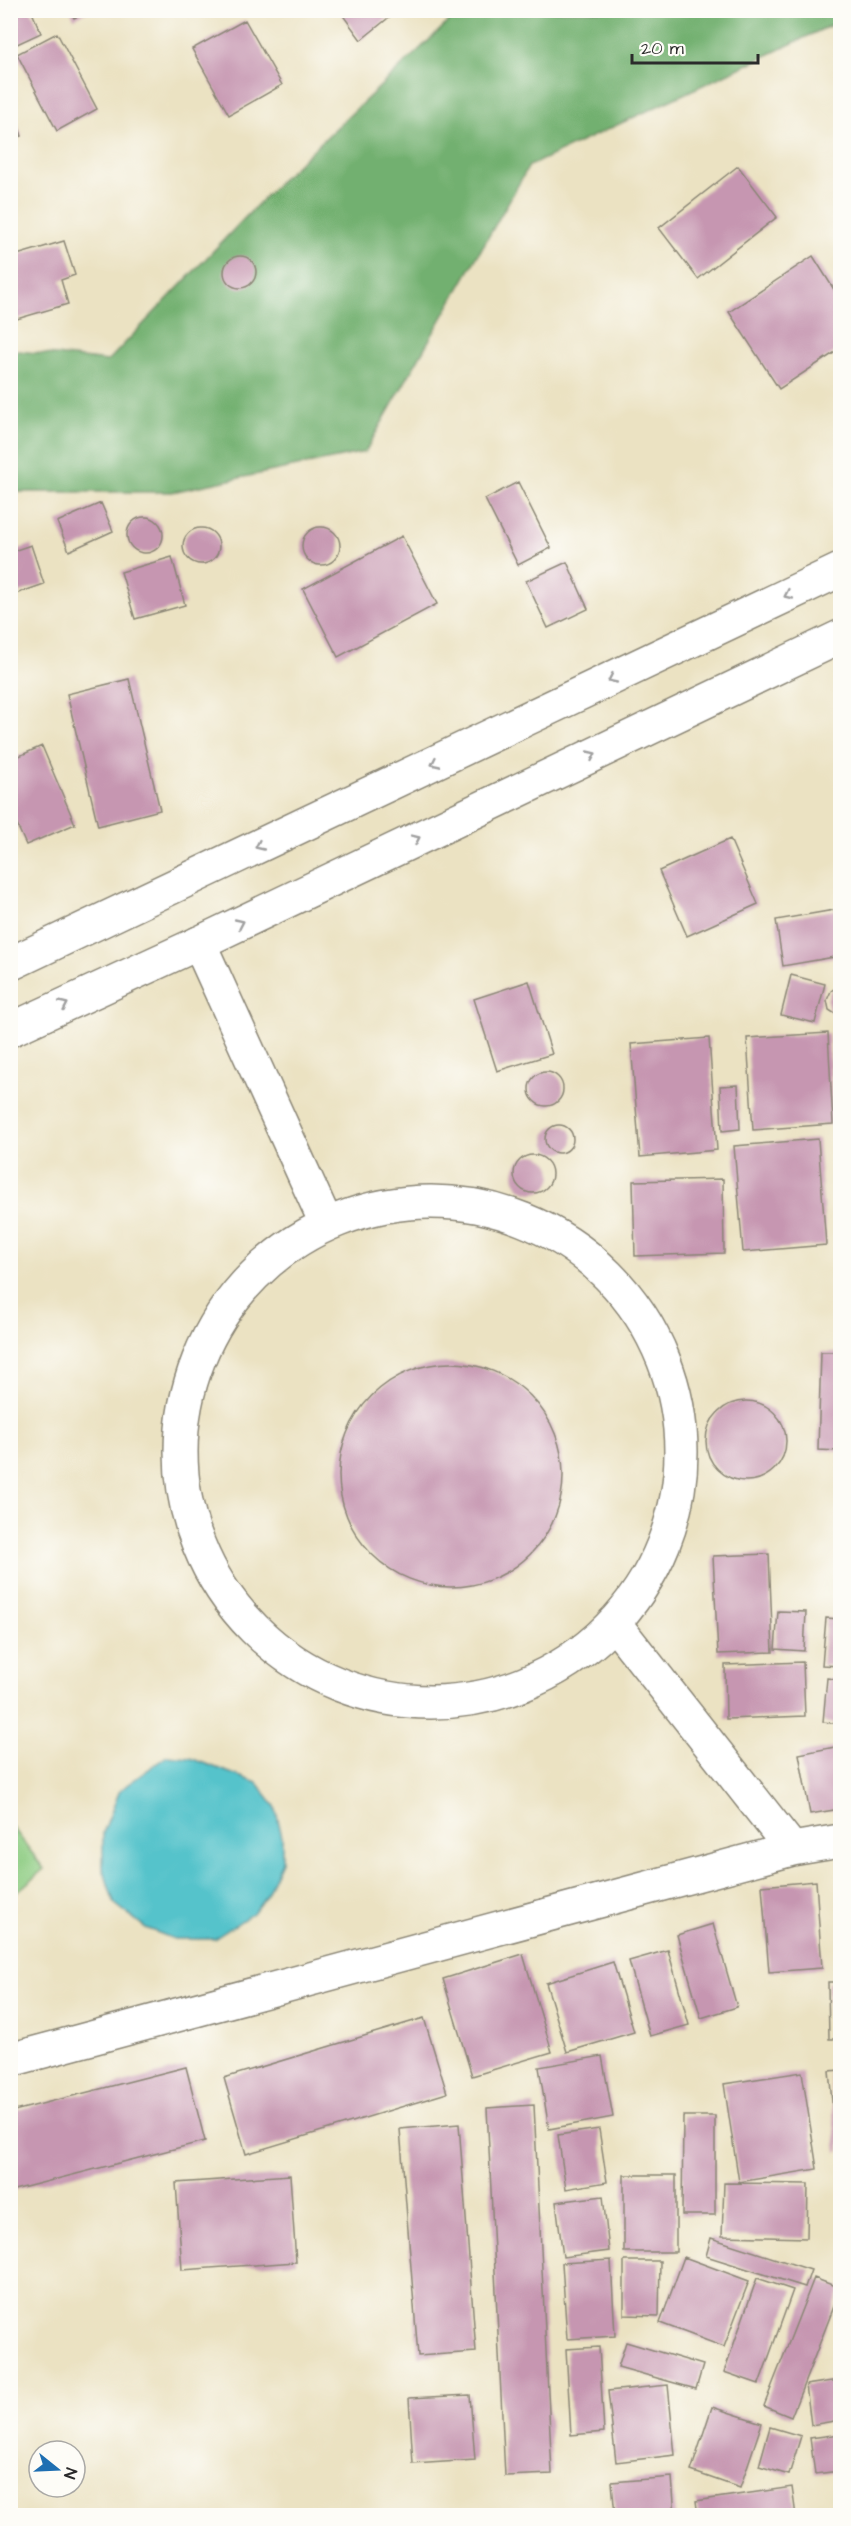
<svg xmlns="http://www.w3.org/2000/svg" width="851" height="2526" font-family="'Architects Daughter',sans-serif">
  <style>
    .green { fill: #8dcc82; stroke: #5c7c56; stroke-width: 1.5 }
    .forest { fill: #72b070; stroke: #4e6e4e; stroke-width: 1.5 }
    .water { fill: #55c3cb; stroke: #40777b; stroke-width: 1.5 }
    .building { fill: #c696b1 }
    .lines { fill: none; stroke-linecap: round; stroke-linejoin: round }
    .minor-casing { stroke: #8b8676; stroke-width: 36 }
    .major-casing { stroke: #8b8676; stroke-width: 36 }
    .minor { stroke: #fff; stroke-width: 33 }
    .major { stroke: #fff; stroke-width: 33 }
    .oneway { stroke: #a0a0a0 }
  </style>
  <rect width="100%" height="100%" fill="#fdfcf7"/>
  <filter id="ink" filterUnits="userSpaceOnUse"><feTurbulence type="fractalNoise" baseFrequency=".0167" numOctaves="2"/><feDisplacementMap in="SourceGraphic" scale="12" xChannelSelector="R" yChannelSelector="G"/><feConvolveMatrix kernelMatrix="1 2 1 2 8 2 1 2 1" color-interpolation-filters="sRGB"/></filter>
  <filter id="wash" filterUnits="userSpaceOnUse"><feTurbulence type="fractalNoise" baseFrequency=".008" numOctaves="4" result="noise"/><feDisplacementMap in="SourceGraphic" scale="24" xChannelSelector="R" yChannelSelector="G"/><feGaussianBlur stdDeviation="1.35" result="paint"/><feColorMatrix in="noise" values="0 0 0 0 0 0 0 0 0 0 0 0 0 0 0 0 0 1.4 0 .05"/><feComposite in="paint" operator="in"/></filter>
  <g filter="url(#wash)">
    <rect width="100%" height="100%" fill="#ebe2c2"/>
    <!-- green -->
    <path class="green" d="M 11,1825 L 44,1869 L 11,1897 L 10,1897 Z"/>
    <!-- forest -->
    <path class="forest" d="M 460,11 L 840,10 L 840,24 L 838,22 L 529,166 L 365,452 L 172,492 L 11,492 L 11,350 L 108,361 L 281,180 Z"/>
    <!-- water -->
    <path class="water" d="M 167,1756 L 190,1758 L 257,1783 L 275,1806 L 282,1837 L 282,1861 L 267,1894 L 253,1913 L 214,1939 L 174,1939 L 146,1928 L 114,1903 L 103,1868 L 103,1833 L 120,1790 Z"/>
    <g id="blocks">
      <!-- building -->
      <path class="building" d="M 10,10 L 31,10 L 41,33 L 15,45 L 10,36 Z
        M 70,10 L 92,10 L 74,18 Z
        M 339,10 L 398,10 L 361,40 Z
        M 245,20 L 282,85 L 229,115 L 192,49 Z
        M 57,33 L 97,109 L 57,131 L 17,54 Z
        M 10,104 L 22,136 L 10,140 Z
        M 738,166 L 777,217 L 698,279 L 659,228 Z
        M 64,241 L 75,275 L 61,280 L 68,304 L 10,321 L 10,257 Z
        M224 272a16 16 0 1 1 32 0a16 16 0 1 1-32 0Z
        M 813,256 L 840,299 L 840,349 L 779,389 L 729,312 Z
        M 518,482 L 551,548 L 518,565 L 485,499 Z
        M 101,503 L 113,531 L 69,551 L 57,522 Z
        M127 535a18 18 0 1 1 36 0a18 18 0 1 1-36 0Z
        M302 546a19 19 0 1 1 38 0a19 19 0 1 1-38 0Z
        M183 546a18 18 0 1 1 36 0a18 18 0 1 1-36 0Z
        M 402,536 L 437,604 L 338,657 L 303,589 Z
        M 31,545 L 44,584 L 10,596 L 10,552 Z
        M 172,557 L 185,605 L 135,619 L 121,572 Z
        M 567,562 L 588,609 L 548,628 L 526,581 Z
        M 129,679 L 160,810 L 98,826 L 67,694 Z
        M 42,746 L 75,824 L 26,845 L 10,809 L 10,760 Z
        M 730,839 L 758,904 L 687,936 L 659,871 Z
        M 840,909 L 840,956 L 783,966 L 776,920 Z
        M 791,975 L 825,984 L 815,1023 L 781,1015 Z
        M 529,981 L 552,1054 L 497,1071 L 474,999 Z
        M 840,985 L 840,1017 L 829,1010 L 827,1000 L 831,991 Z
        M 828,1033 L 833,1124 L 753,1130 L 747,1038 Z
        M 709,1038 L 717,1150 L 640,1157 L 631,1044 Z
        M529 1089a17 17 0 1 1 34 0a17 17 0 1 1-34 0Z
        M 738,1085 L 740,1129 L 722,1131 L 720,1086 Z
        M545 1139a14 14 0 1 1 28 0a14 14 0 1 1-28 0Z
        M 818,1139 L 826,1245 L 743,1252 L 734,1146 Z
        M514 1174a19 19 0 1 1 38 0a19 19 0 1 1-38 0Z
        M 723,1179 L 724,1253 L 635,1256 L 633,1181 Z
        M 821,1352 L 840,1352 L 840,1451 L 818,1450 Z
        M339 1475a112 112 0 1 1 224 0a112 112 0 1 1-224 0Z
        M706 1441a40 40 0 1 1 80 0a40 40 0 1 1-80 0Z
        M 769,1554 L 773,1652 L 718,1654 L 713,1556 Z
        M 778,1611 L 806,1612 L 804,1651 L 775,1649 Z
        M 826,1618 L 840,1619 L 840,1666 L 822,1665 Z
        M 803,1662 L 805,1716 L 726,1719 L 725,1665 Z
        M 827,1678 L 840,1680 L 840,1724 L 823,1722 Z
        M 840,1746 L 840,1809 L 810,1814 L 799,1754 Z
        M 816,1881 L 822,1968 L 769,1972 L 762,1886 Z
        M 713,1924 L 737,2007 L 701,2018 L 677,1935 Z
        M 668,1950 L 689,2025 L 650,2036 L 629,1961 Z
        M 523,1954 L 552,2052 L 472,2076 L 443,1979 Z
        M 613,1962 L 634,2032 L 567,2052 L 546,1983 Z
        M 828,1982 L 840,1982 L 840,2039 L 829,2039 Z
        M 424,2018 L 447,2093 L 246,2154 L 224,2078 Z
        M 602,2056 L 613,2117 L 549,2129 L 539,2067 Z
        M 186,2067 L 205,2141 L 10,2191 L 10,2112 Z
        M 840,2070 L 840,2151 L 837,2152 L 829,2071 Z
        M 802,2072 L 817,2169 L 739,2182 L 724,2084 Z
        M 534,2105 L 552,2474 L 505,2476 L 487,2108 Z
        M 683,2116 L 715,2116 L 715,2215 L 682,2215 Z
        M 459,2124 L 476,2352 L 418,2356 L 400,2129 Z
        M 599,2129 L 607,2182 L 566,2189 L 558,2135 Z
        M 290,2175 L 296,2262 L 182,2270 L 176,2183 Z
        M 624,2175 L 676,2175 L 676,2252 L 624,2252 Z
        M 724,2183 L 808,2184 L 807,2238 L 722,2236 Z
        M 603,2196 L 609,2251 L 563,2257 L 556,2202 Z
        M 711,2238 L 811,2270 L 805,2287 L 706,2256 Z
        M 684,2257 L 749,2281 L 724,2347 L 660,2323 Z
        M 611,2260 L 615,2336 L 567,2339 L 562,2263 Z
        M 624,2261 L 660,2261 L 659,2316 L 624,2315 Z
        M 757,2278 L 793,2290 L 759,2384 L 724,2372 Z
        M 814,2278 L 840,2288 L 840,2291 L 791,2417 L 764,2406 Z
        M 626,2342 L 703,2365 L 696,2389 L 618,2367 Z
        M 599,2347 L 604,2432 L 571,2435 L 566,2349 Z
        M 838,2380 L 840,2420 L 811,2425 L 806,2385 Z
        M 668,2385 L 675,2455 L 616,2462 L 608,2391 Z
        M 470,2395 L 475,2460 L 413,2464 L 409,2398 Z
        M 712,2407 L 762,2423 L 740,2488 L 691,2471 Z
        M 770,2427 L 801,2436 L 789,2475 L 759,2466 Z
        M 840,2434 L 840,2471 L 815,2474 L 810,2438 Z
        M 672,2477 L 675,2516 L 615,2516 L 612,2482 Z
        M 792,2487 L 796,2516 L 698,2516 L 696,2501 Z"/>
    </g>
  </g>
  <g filter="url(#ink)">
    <use href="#blocks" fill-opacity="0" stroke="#8b8676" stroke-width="1.5"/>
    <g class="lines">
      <!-- minor casing -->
      <g class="minor-casing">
        <path id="minor" d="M 199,943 L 326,1223
          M181 1452a250 250 0 1 1 500 0a250 250 0 1 1-500 0Z
          M 614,1623 L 792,1849
          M 10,2060 L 792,1849 L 840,1841"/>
      </g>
      <!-- major casing -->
      <g class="major-casing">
        <path id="major" d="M 10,964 L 840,570
          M 10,1030 L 199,943 L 840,637"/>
      </g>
      <!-- minor -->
      <use href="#minor" class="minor"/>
      <!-- major -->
      <use href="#major" class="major"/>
    </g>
    <!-- one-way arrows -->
    <defs><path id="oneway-chevron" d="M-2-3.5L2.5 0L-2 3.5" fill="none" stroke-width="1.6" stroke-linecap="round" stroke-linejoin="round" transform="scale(1.5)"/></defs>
    <g class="oneway">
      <use href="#oneway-chevron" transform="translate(788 595) rotate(155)"/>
      <use href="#oneway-chevron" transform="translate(612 679) rotate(155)"/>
      <use href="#oneway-chevron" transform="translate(592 755) rotate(-25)"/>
      <use href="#oneway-chevron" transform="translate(435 763) rotate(155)"/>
      <use href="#oneway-chevron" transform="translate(416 839) rotate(-25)"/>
      <use href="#oneway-chevron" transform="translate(259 846) rotate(155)"/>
      <use href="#oneway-chevron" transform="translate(240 923) rotate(-25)"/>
      <use href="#oneway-chevron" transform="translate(64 1005) rotate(-25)"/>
    </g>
  </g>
  <!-- margin -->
  <rect width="851" height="2526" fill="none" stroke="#fdfcf7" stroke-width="36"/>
  <!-- north arrow -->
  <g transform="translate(57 2469) rotate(108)"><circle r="28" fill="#fdfcf7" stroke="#a9a8a5" stroke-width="1.5"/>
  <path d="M0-4.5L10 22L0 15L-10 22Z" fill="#1f6fb2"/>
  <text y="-9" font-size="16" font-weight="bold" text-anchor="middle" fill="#2b2b2b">N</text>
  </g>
  <!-- scale -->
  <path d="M632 54v9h126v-9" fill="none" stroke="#2b2b2b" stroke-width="3"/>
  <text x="641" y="54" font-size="18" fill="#2b2b2b" stroke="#fdfcf7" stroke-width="4.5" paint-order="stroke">20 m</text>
</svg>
